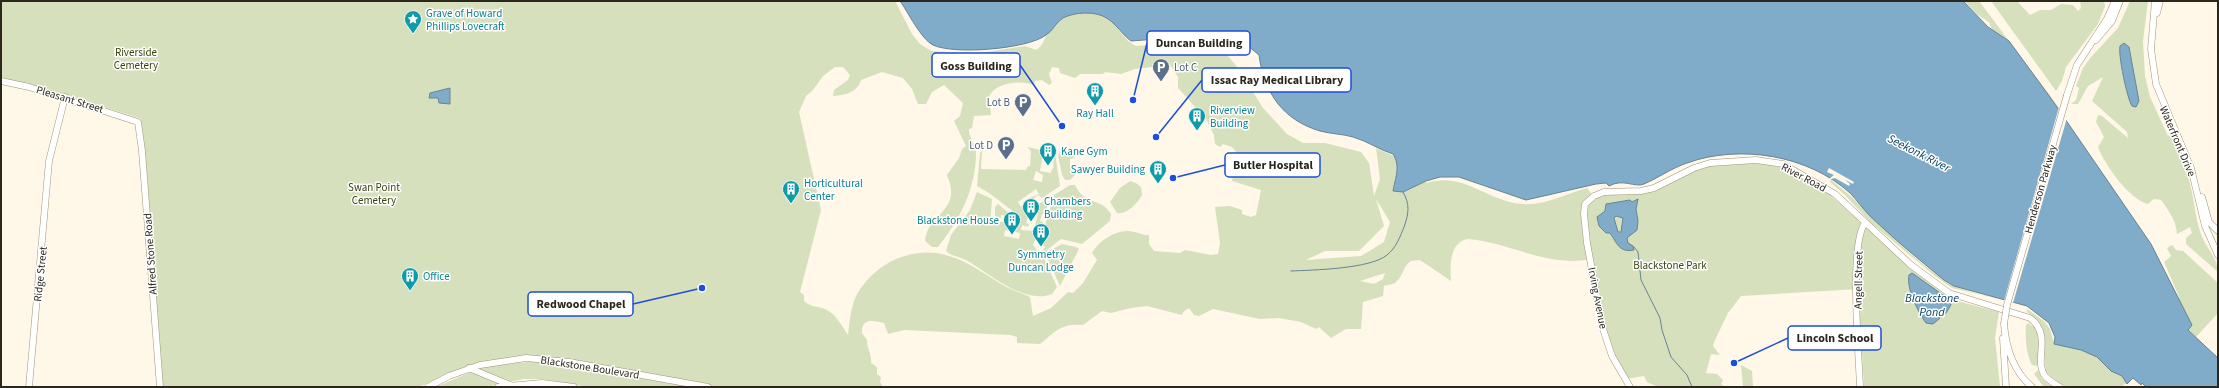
<svg xmlns="http://www.w3.org/2000/svg" width="2219" height="388" font-family="'Source Sans 3',sans-serif">
  <style>
    .green { fill: #d6e0bd; fill-rule: evenodd }
    .water { fill: #80acca; stroke: #678496; fill-rule: evenodd }
    .pier { fill: #fff7e7 }
    .lines { fill: none; stroke-linecap: round; stroke-linejoin: round }
    .stream { stroke: #678496; stroke-width: 1 }
    .secondary-casing { stroke: #a0947b; stroke-width: 7 }
    .secondary { stroke: #fff; stroke-width: 6 }
    .secondary-bridge-casing { stroke: #a0947b; stroke-width: 7; stroke-linecap: butt }
    .secondary-bridge { stroke: #fff; stroke-width: 6 }
    .labels { text-anchor: middle; stroke-width: 3; stroke-linejoin: round; paint-order: stroke }
    .culture-label { font-size: 11px; fill: #0d838f; stroke: #fff; text-anchor: start }
    .park-label { font-size: 11px; fill: #38430e; stroke: #fff }
    .service-label { font-size: 11px; fill: #4e5e75; stroke: #fff; text-anchor: end }
    .street-label { font-size: 11px; fill: #2c271d; stroke: #fff }
    .water-label { font-size: 12px; font-style: italic; fill: #094261; stroke: #fff }
    .leader { fill: none; stroke: #1d4ed8; stroke-width: 1.5 }
    .callout-dot { fill: #1d4ed8; stroke: #fff; stroke-width: 1.5 }
    .callout { fill: #fff; stroke: #1d4ed8; stroke-width: 1.5 }
    .callout-label { font-size: 12px; text-anchor: middle; font-weight: bold; fill: #2c271d }
  </style>
  <rect width="100%" height="100%" fill="#fff7e7"/>
  <!-- green -->
  <path class="green" d="M 1,1 L 895,1 L 912,34 L 920,44 L 931,51 L 975,54 L 1025,46 L 1036,50 C 1043,46 1044,39 1048,32 C 1062,14 1078,12 1099,6 L 1128,41 L 1136,46 L 1149,45 L 1155,41 L 1187,41 L 1228,37 L 1246,52 L 1241,55 L 1229,46 L 1228,56 L 1238,68 L 1263,108 L 1287,134 L 1303,143 L 1325,143 L 1361,152 L 1369,163 L 1374,196 L 1380,179 L 1376,148 L 1440,177 L 1426,181 L 1426,183 C 1464,171 1486,201 1522,204 C 1544,206 1566,194 1587,188 L 1595,198 L 1607,194 L 1653,192 L 1692,171 L 1710,165 L 1749,163 L 1773,165 L 1786,169 L 1829,194 L 1918,274 L 1943,293 L 1957,301 L 1999,312 L 1995,338 L 2000,387 L 1864,387 L 1858,289 L 1741,296 L 1728,313 L 1714,342 L 1713,346 L 1720,355 L 1711,354 L 1706,373 L 1717,374 L 1723,380 L 1721,384 L 1725,387 L 1658,387 L 1647,382 L 1644,376 L 1625,379 L 1606,339 L 1591,259 C 1548,268 1509,242 1468,239 C 1449,242 1450,266 1451,281 L 1420,260 L 1411,261 C 1403,266 1403,276 1396,282 C 1394,285 1388,284 1384,286 L 1383,296 L 1363,302 L 1361,329 L 1346,329 L 1331,338 L 1319,327 L 1316,329 L 1301,322 L 1279,318 L 1260,319 L 1213,309 L 1199,316 L 1194,315 L 1189,308 L 1183,312 L 1182,315 L 1147,306 L 1131,308 L 1111,313 L 1102,311 L 1083,325 C 1061,323 1056,331 1040,344 L 1017,343 L 1017,337 L 1011,335 L 904,330 L 888,334 L 884,323 C 873,320 861,318 862,333 L 867,340 C 867,349 872,355 871,363 L 877,367 L 877,374 L 881,377 L 880,382 L 883,387 L 710,387 L 552,359 L 472,364 L 419,387 L 161,387 L 139,121 L 142,119 L 46,89 L 1,80 ZM 1170,65 L 1178,77 L 1178,88 L 1206,119 L 1214,135 L 1215,144 L 1220,147 L 1223,144 L 1232,147 L 1237,153 L 1232,181 L 1261,190 L 1256,215 L 1251,217 L 1242,214 L 1242,210 L 1230,206 L 1215,207 L 1220,243 L 1218,254 L 1211,255 L 1185,250 L 1180,253 L 1154,251 L 1149,244 L 1149,235 C 1143,236 1136,231 1128,231 C 1114,231 1099,241 1092,253 L 1097,260 L 1083,283 L 1073,293 L 1068,292 L 1051,308 L 1033,316 L 1030,297 C 1021,293 1011,290 1003,285 C 987,276 972,264 955,258 C 920,244 882,258 861,288 C 851,301 850,319 848,335 C 842,326 835,313 825,309 C 817,306 810,307 804,301 L 804,295 L 800,292 L 821,210 L 799,112 L 806,96 L 813,90 L 823,76 L 835,67 L 843,67 L 850,75 L 848,80 L 834,90 L 833,96 C 845,95 857,93 861,80 L 882,72 L 903,78 L 912,89 L 918,104 L 926,104 L 932,92 L 944,85 L 963,103 L 960,116 L 954,121 L 966,146 L 962,149 L 959,158 L 947,175 C 963,212 928,212 925,241 L 932,247 L 938,247 C 960,219 976,189 976,152 C 976,143 968,137 969,129 L 972,128 L 974,116 L 991,115 L 989,97 C 995,82 1021,80 1034,85 L 1035,81 L 1042,80 L 1049,85 L 1052,83 L 1049,74 L 1052,67 L 1059,68 L 1060,73 L 1075,78 L 1080,74 L 1103,74 L 1105,72 L 1121,74 L 1135,69 ZM 1376,199 L 1390,222 L 1384,242 L 1361,256 L 1306,260 L 1325,251 L 1359,251 L 1384,226 ZM 1385,273 L 1383,279 L 1374,284 L 1360,281 Z
    M 1964,1 L 1979,1 L 2060,109 L 2058,113 L 1992,30 L 1989,22 L 1978,15 Z
    M 1991,1 L 2017,1 L 2030,15 L 2040,10 L 2051,10 L 2061,4 L 2073,5 L 2078,11 L 2081,8 L 2080,1 L 2104,1 L 2105,6 L 2098,24 L 2066,67 L 2062,81 L 2056,91 Z
    M 2130,1 L 2148,1 L 2143,41 L 2145,76 L 2150,97 L 2168,136 L 2171,135 C 2178,151 2186,167 2190,184 C 2195,203 2195,221 2203,239 C 2208,250 2218,260 2218,272 L 2186,244 L 2186,238 L 2192,233 L 2190,227 L 2177,234 C 2176,220 2169,211 2161,200 L 2154,199 L 2148,204 C 2130,200 2104,164 2098,147 L 2104,137 L 2096,122 L 2098,115 L 2102,116 L 2128,138 L 2127,132 L 2092,101 L 2103,77 L 2088,86 L 2078,104 L 2071,104 L 2076,100 L 2079,88 L 2076,86 L 2083,68 L 2091,57 L 2118,28 ZM 2124,43 L 2129,47 L 2139,103 L 2125,79 L 2119,48 Z
    M 986,147 L 996,147 L 987,147 L 982,152 L 981,169 L 1026,170 L 1027,167 L 1030,166 L 1031,151 L 1027,147 L 1055,153 L 1060,186 L 1042,198 L 1038,195 L 1034,198 L 1035,206 L 1044,201 L 1048,204 L 1045,214 L 1042,214 L 1040,221 L 1043,222 L 1037,237 L 1042,234 L 1044,229 L 1054,195 L 1070,185 L 1075,185 C 1085,207 1100,196 1111,214 L 1110,221 L 1082,244 L 1061,239 L 1047,250 L 1045,260 L 1057,287 L 1052,294 C 1023,305 989,273 966,260 C 960,257 951,256 946,251 L 951,235 L 970,210 L 977,192 L 992,199 L 990,225 L 993,226 L 994,221 L 1009,223 L 1015,219 L 1014,212 L 989,193 L 977,186 L 980,153 ZM 1043,155 L 1054,157 L 1053,169 L 1052,169 L 1051,173 L 1040,171 ZM 1036,171 L 1043,175 L 1042,182 L 1033,180 ZM 1036,189 L 1039,194 L 1027,199 L 1029,203 L 1021,207 L 1018,202 ZM 1033,212 L 1038,213 L 1034,231 L 1021,230 L 1022,225 L 1028,227 L 1029,224 L 1026,223 L 1028,217 L 1031,218 ZM 1005,230 L 1020,233 L 1019,239 L 1004,236 ZM 1035,240 L 1040,241 L 1045,247 L 1040,254 L 1033,245 Z
    M 1060,152 L 1074,154 L 1074,158 L 1070,159 L 1070,169 L 1075,169 L 1075,175 L 1070,180 L 1065,180 L 1062,175 L 1058,155 Z
    M 1831,180 C 1872,210 1909,262 1954,285 C 1966,292 1987,295 2000,299 L 1952,288 L 1935,276 L 1870,222 L 1845,195 L 1830,182 Z
    M 1130,181 L 1136,183 L 1141,187 L 1142,195 C 1138,203 1126,215 1117,213 L 1110,202 L 1120,188 Z
    M 998,204 L 1010,214 L 1009,219 L 1006,219 L 1006,216 L 1001,215 L 1001,218 L 995,216 L 995,207 Z
    M 1062,244 L 1076,247 L 1079,249 L 1060,286 L 1047,257 L 1049,251 Z
    M 2172,245 L 2176,250 L 2183,251 L 2218,283 L 2218,313 L 2196,337 L 2188,330 L 2183,308 L 2174,292 L 2180,299 L 2164,262 L 2171,256 L 2167,248 Z
    M 2027,309 L 2044,321 L 2050,329 L 2054,343 L 2055,339 L 2083,346 L 2130,380 L 2121,387 L 2066,387 L 2050,376 L 2046,370 C 2041,346 2053,327 2027,312 Z
    M 2028,323 C 2042,329 2040,354 2037,366 L 2032,365 C 2026,353 2025,338 2026,325 Z
    M 527,362 L 550,362 L 690,387 L 589,387 L 541,379 L 523,379 L 487,387 L 436,387 L 485,366 Z
    M 1741,365 L 1752,371 L 1753,387 L 1743,387 Z
    M 2038,370 L 2042,379 L 2052,387 L 2044,387 L 2034,374 Z"/>
  <!-- water -->
  <path class="water" d="M 900,1 L 1963,1 L 1988,27 L 2009,41 L 2050,97 L 2151,244 L 2192,325 L 2188,330 L 2218,358 L 2218,387 L 2146,387 L 2142,383 L 2141,385 L 2133,378 L 2127,384 L 2122,376 L 2111,371 L 2097,357 L 2081,350 L 2054,344 L 2055,337 L 2049,323 L 2027,306 L 1954,286 L 1944,280 C 1918,259 1893,238 1870,216 C 1863,209 1857,200 1850,193 C 1808,155 1740,144 1687,163 C 1672,168 1658,178 1644,184 C 1635,188 1623,178 1609,186 L 1606,183 L 1596,184 L 1526,200 L 1459,177 L 1440,177 L 1426,181 L 1403,192 L 1393,191 C 1395,179 1401,166 1393,154 C 1380,150 1367,141 1353,137 C 1343,134 1331,134 1320,131 C 1283,120 1264,93 1259,55 L 1235,35 L 1223,34 L 1131,41 C 1119,32 1113,17 1096,14 C 1086,12 1073,13 1063,18 C 1056,22 1053,31 1046,35 C 1028,49 954,55 933,45 C 921,39 908,12 900,1 Z
    M 2124,43 L 2129,47 L 2139,101 L 2136,107 L 2132,106 C 2127,98 2118,55 2120,46 Z
    M 450,88 L 450,104 L 439,103 L 438,98 L 429,98 L 430,93 Z
    M 1638,199 L 1636,209 L 1638,221 L 1637,230 L 1627,238 L 1628,243 L 1633,246 L 1634,250 C 1619,253 1617,243 1610,233 L 1606,233 L 1599,226 L 1597,217 L 1605,211 L 1606,204 L 1630,200 L 1632,202 ZM 1616,216 L 1623,218 L 1621,232 L 1618,232 L 1614,218 Z
    M 1912,273 L 1950,300 L 1951,305 L 1946,313 L 1933,324 L 1926,323 C 1918,312 1906,288 1909,275 Z"/>
  <!-- pier -->
  <path class="pier" d="M 2059,107 L 2067,118 L 2013,303 L 2004,301 Z
    M 1829,168 L 1854,182 L 1853,184 L 1845,180 L 1850,184 L 1849,186 L 1835,178 L 1828,180 L 1835,174 L 1834,175 L 1827,172 Z"/>
  <g class="lines">
    <!-- stream -->
    <path class="stream" d="M 1634,247 L 1638,252 L 1641,280 L 1660,318 L 1662,330 L 1671,357 L 1687,375 L 1692,387
      M 1291,271 C 1313,270 1370,269 1387,255 C 1396,248 1400,237 1404,227 C 1409,213 1410,204 1403,192"/>
    <!-- secondary casing -->
    <g class="secondary-casing">
      <path id="secondary" d="M 2155,1 L 2151,49 L 2156,84 L 2191,168 L 2205,226 L 2218,255
        M 2157,13 L 2160,1
        M 2096,40 L 2112,21 L 2120,1
        M 1,81 L 29,87 L 138,122 L 142,151 L 160,387
        M 2067,95 L 2077,65 L 2107,19 L 2115,1
        M 2202,197 L 2209,222 L 2218,231
        M 2004,324 C 2006,348 2013,371 2032,387
        M 2003,338 L 2006,387
        M 469,368 L 510,385
        M 29,387 L 49,161 L 65,97
        M 428,387 L 449,376 L 480,365 L 526,358 L 569,362 L 708,387
        M 498,387 L 542,383 L 574,387
        M 1630,387 L 1612,356 L 1603,329 L 1587,243 L 1584,214 L 1585,204 L 1594,196 L 1604,192 L 1641,191 L 1654,188 L 1694,168 L 1710,163 L 1756,160 L 1783,164 L 1835,194 L 1911,265 L 1949,293 L 2030,318 C 2053,336 2033,359 2045,376 C 2048,380 2055,384 2060,387
        M 1860,387 C 1859,356 1849,244 1865,223"/>
    </g>
    <!-- secondary -->
    <use href="#secondary" class="secondary"/>
    <!-- secondary-bridge casing -->
    <g class="secondary-bridge-casing">
      <path id="secondary-bridge" d="M 2004,324 L 2007,305 L 2067,95"/>
    </g>
    <!-- secondary-bridge -->
    <use href="#secondary-bridge" class="secondary-bridge"/>
  </g>
  <!-- icons -->
  <defs>
    <g id="sight-pin" transform="scale(0.9)"><path d="M0 17L-7.5 6A9.5 9.5 0 1 1 7.5 6Z" fill="#0f9aa8" stroke="#fff"/><path d="M0-6L1.8-2.2L6-1.7L2.9 1.2L3.7 5.4L0 3.3L-3.7 5.4L-2.9 1.2L-6-1.7L-1.8-2.2Z" fill="#fff"/></g>
    <g id="parking-pin" transform="scale(0.9)"><path d="M0 17L-7.5 6A9.5 9.5 0 1 1 7.5 6Z" fill="#5c6f8a" stroke="#fff"/><path d="M-3.5-5.5H1a3.5 3.5 0 0 1 0 7H-1V5.5H-3.5ZM-1-3.4V-.6H.8a1.4 1.4 0 0 0 0-2.8Z" fill="#fff"/></g>
    <g id="building-pin" transform="scale(0.9)"><path d="M0 17L-7.5 6A9.5 9.5 0 1 1 7.5 6Z" fill="#0f9aa8" stroke="#fff"/><path d="M-4-6H4V6H1V3H-1V6H-4ZM-2.5-4.3h1.7v1.8h-1.7ZM.8-4.3h1.7v1.8H.8ZM-2.5-1h1.7V.8h-1.7ZM.8-1h1.7V.8H.8Z" fill="#fff"/></g>
  </defs>
  <g fill-rule="evenodd">
    <use href="#sight-pin" x="413" y="19"/>
    <use href="#parking-pin" x="1161" y="67"/>
    <use href="#building-pin" x="1095" y="91"/>
    <use href="#parking-pin" x="1023" y="102"/>
    <use href="#building-pin" x="1197" y="116"/>
    <use href="#parking-pin" x="1006" y="145"/>
    <use href="#building-pin" x="1048" y="151"/>
    <use href="#building-pin" x="1158" y="169"/>
    <use href="#building-pin" x="791" y="189"/>
    <use href="#building-pin" x="1031" y="207"/>
    <use href="#building-pin" x="1012" y="220"/>
    <use href="#building-pin" x="1041" y="232"/>
    <use href="#building-pin" x="410" y="276"/>
  </g>
  <g class="labels">
    <!-- culture labels -->
    <g class="culture-label">
      <text x="426" y="17">Grave of Howard<tspan x="426" dy="13">Phillips Lovecraft</tspan></text>
      <text x="1210" y="114">Riverview<tspan x="1210" dy="13">Building</tspan></text>
      <text x="1095" y="117" text-anchor="middle">Ray Hall</text>
      <text x="1061" y="155">Kane Gym</text>
      <text x="1145" y="173" text-anchor="end">Sawyer Building</text>
      <text x="804" y="187">Horticultural<tspan x="804" dy="13">Center</tspan></text>
      <text x="1044" y="205">Chambers<tspan x="1044" dy="13">Building</tspan></text>
      <text x="999" y="224" text-anchor="end">Blackstone House</text>
      <text x="1041" y="258" text-anchor="middle">Symmetry<tspan x="1041" dy="13">Duncan Lodge</tspan></text>
      <text x="423" y="280">Office</text>
    </g>
    <!-- park labels -->
    <g class="park-label">
      <text x="136" y="56">Riverside<tspan x="136" dy="13">Cemetery</tspan></text>
      <text x="374" y="191">Swan Point<tspan x="374" dy="13">Cemetery</tspan></text>
      <text x="1670" y="269">Blackstone Park</text>
    </g>
    <!-- service labels -->
    <g class="service-label">
      <text x="1174" y="71" text-anchor="start">Lot C</text>
      <text x="1010" y="106">Lot B</text>
      <text x="993" y="149">Lot D</text>
    </g>
    <!-- street labels -->
    <g class="street-label">
      <text transform="translate(70 99) rotate(17)" y="4">Pleasant Street</text>
      <text transform="translate(2178 141) rotate(67)" y="4">Waterfront Drive</text>
      <text transform="translate(1804 177) rotate(28)" y="4">River Road</text>
      <text transform="translate(2040 189) rotate(-74)" y="4">Henderson Parkway</text>
      <text transform="translate(150 254) rotate(-94)" y="4">Alfred Stone Road</text>
      <text transform="translate(40 274) rotate(-84)" y="4">Ridge Street</text>
      <text transform="translate(1858 280) rotate(-89)" y="4">Angell Street</text>
      <text transform="translate(1598 298) rotate(79)" y="4">Irving Avenue</text>
      <text transform="translate(590 367) rotate(9)" y="4">Blackstone Boulevard</text>
    </g>
    <!-- water labels -->
    <g class="water-label">
      <text transform="translate(1919 153) rotate(27)" y="4">Seekonk River</text>
      <text x="1932" y="302">Blackstone<tspan x="1932" dy="14">Pond</tspan></text>
    </g>
  </g>
  <!-- callouts -->
  <path class="leader" d="M1133 100L1147 43M1062 126L1020 65M1156 137L1202 80M1173 178L1225 165M702 288L633 304M1734 363L1788 338"/>
  <g class="callout-dot">
    <circle cx="1133" cy="100" r="4"/>
    <circle cx="1062" cy="126" r="4"/>
    <circle cx="1156" cy="137" r="4"/>
    <circle cx="1173" cy="178" r="4"/>
    <circle cx="702" cy="288" r="4"/>
    <circle cx="1734" cy="363" r="4"/>
  </g>
  <g class="callout">
    <rect x="1147" y="31" width="103" height="24" rx="4"/>
    <rect x="932" y="53" width="88" height="24" rx="4"/>
    <rect x="1202" y="68" width="149" height="24" rx="4"/>
    <rect x="1225" y="153" width="95" height="24" rx="4"/>
    <rect x="528" y="292" width="105" height="24" rx="4"/>
    <rect x="1788" y="326" width="93" height="24" rx="4"/>
  </g>
  <g class="callout-label">
    <text x="1199" y="47">Duncan Building</text>
    <text x="976" y="70">Goss Building</text>
    <text x="1277" y="84">Issac Ray Medical Library</text>
    <text x="1273" y="169">Butler Hospital</text>
    <text x="581" y="308">Redwood Chapel</text>
    <text x="1835" y="342">Lincoln School</text>
  </g>
  <!-- border -->
  <rect width="2219" height="388" fill="none" stroke="#2c271d" stroke-width="4"/>
</svg>
